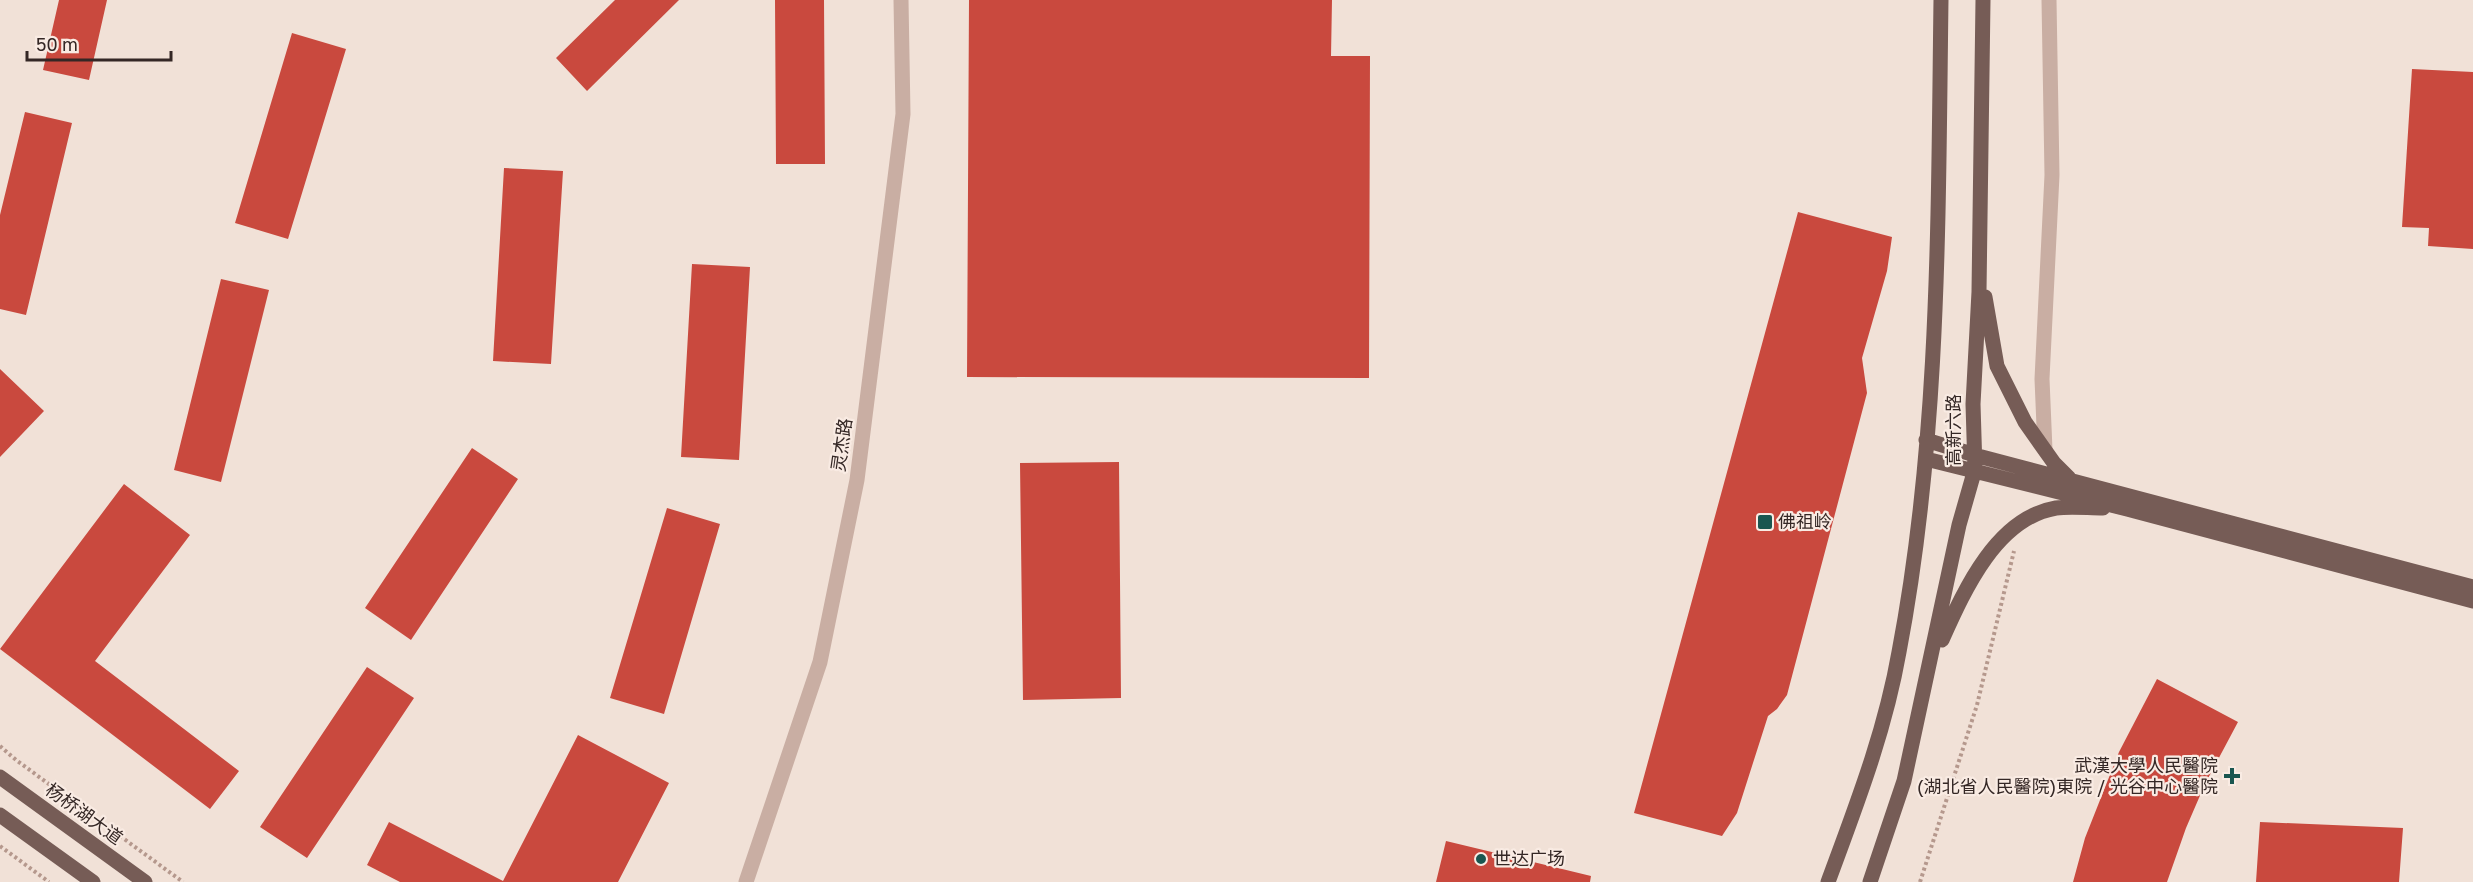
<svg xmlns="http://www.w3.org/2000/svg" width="2473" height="882" font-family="'Golos Text','Noto Sans SC',sans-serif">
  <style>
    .building { fill: #c9493e }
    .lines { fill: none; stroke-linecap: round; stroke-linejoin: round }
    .path { stroke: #b5988d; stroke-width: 4; stroke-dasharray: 3 3; stroke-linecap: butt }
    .minor { stroke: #c9aea3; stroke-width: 15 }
    .major { stroke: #765c56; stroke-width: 15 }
    .poi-dot { fill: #1a5650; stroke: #f9ebe3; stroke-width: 2 }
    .labels { text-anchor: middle; stroke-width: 4.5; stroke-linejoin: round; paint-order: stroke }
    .street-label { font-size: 18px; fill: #342725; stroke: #f9ebe3 }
    .poi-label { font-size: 18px; fill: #342725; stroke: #f9ebe3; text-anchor: start }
  </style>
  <rect width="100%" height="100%" fill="#f1e1d7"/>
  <!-- building -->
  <path class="building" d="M 59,0 L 107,0 L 89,80 L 43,70 Z
    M 615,0 L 679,0 L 587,91 L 556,58 Z
    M 775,0 L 824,0 L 825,164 L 776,164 Z
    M 969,0 L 1332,0 L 1331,56 L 1370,56 L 1369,378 L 967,377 Z
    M 292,33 L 346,49 L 288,239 L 235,223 Z
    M 2412,69 L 2473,72 L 2473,249 L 2428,246 L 2429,228 L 2402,227 Z
    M 25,112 L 72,123 L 26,315 L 0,309 L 0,215 Z
    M 504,168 L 563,171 L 551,364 L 493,361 Z
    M 1798,212 L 1892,237 L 1887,271 L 1862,358 L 1867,393 L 1787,695 L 1777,709 L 1768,716 L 1737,813 L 1722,836 L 1634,813 Z
    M 692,264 L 750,267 L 739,460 L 681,457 Z
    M 221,279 L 269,290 L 221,482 L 174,470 Z
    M 0,369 L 44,411 L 0,457 Z
    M 472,448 L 518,479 L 411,640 L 365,608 Z
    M 1119,462 L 1121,698 L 1023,700 L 1020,463 Z
    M 124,484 L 190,535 L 95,661 L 239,771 L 210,809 L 0,649 Z
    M 667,508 L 720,524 L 664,714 L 610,698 Z
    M 367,667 L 414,698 L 307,858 L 260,827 Z
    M 2157,679 L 2238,722 L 2205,784 L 2186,828 L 2167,882 L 2073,882 L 2085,838 L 2119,752 Z
    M 578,735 L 669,783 L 618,882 L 400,882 L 367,865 L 389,822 L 503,881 Z
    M 2260,822 L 2403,828 L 2399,882 L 2256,882 Z
    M 1446,841 L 1591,876 L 1590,882 L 1436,882 Z"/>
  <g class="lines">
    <!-- path -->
    <path class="path" d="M 0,746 L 16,760 L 183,882
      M 0,846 L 49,882
      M 1920,882 L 1977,705 L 2014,551"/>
    <!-- minor -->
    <path class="minor" d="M 2045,450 L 2042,379 L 2052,175 L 2049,0
      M 746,882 L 820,662 L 857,480 L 903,114 L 901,0"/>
    <!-- major -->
    <path class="major" d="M 1985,297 L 1997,366 L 2025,422 L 2054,463 L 2069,478
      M 1926,440 L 1978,456 L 2473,587
      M 1926,459 L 2127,509 L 2473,601
      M 1942,640 C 1964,591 1996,518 2056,508 C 2071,506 2088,508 2103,508
      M 0,777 L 145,882
      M 0,815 L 93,882
      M 1828,882 C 1856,806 1885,732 1899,652 C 1940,437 1938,218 1941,0
      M 1870,882 L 1904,781 L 1959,525 L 1975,469 L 1973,404 L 1979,292 L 1983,0"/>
  </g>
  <!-- markers -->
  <g class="poi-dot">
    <rect x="1757" y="514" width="16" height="16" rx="3"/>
    <path d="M2229 767h6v6h6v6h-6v6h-6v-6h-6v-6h6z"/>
    <circle cx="1481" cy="859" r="6"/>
  </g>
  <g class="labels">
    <!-- street labels -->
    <g class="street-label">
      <text transform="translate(1954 430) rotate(-90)" y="6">高新六路</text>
      <text transform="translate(842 445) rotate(-82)" y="6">灵杰路</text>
      <text transform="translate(84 814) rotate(36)" y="6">杨桥湖大道</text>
    </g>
    <!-- poi labels -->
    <g class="poi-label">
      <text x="1778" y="528">佛祖岭</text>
      <text x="2218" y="772" text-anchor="end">武漢大學人民醫院<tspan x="2218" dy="21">(湖北省人民醫院)東院 / 光谷中心醫院</tspan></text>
      <text x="1493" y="865">世达广场</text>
    </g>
  </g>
  <!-- scale -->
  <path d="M27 51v9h144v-9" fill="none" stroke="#342725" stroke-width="3"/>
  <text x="36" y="51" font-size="18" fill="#342725" stroke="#f9ebe3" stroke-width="4.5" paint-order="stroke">50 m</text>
</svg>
